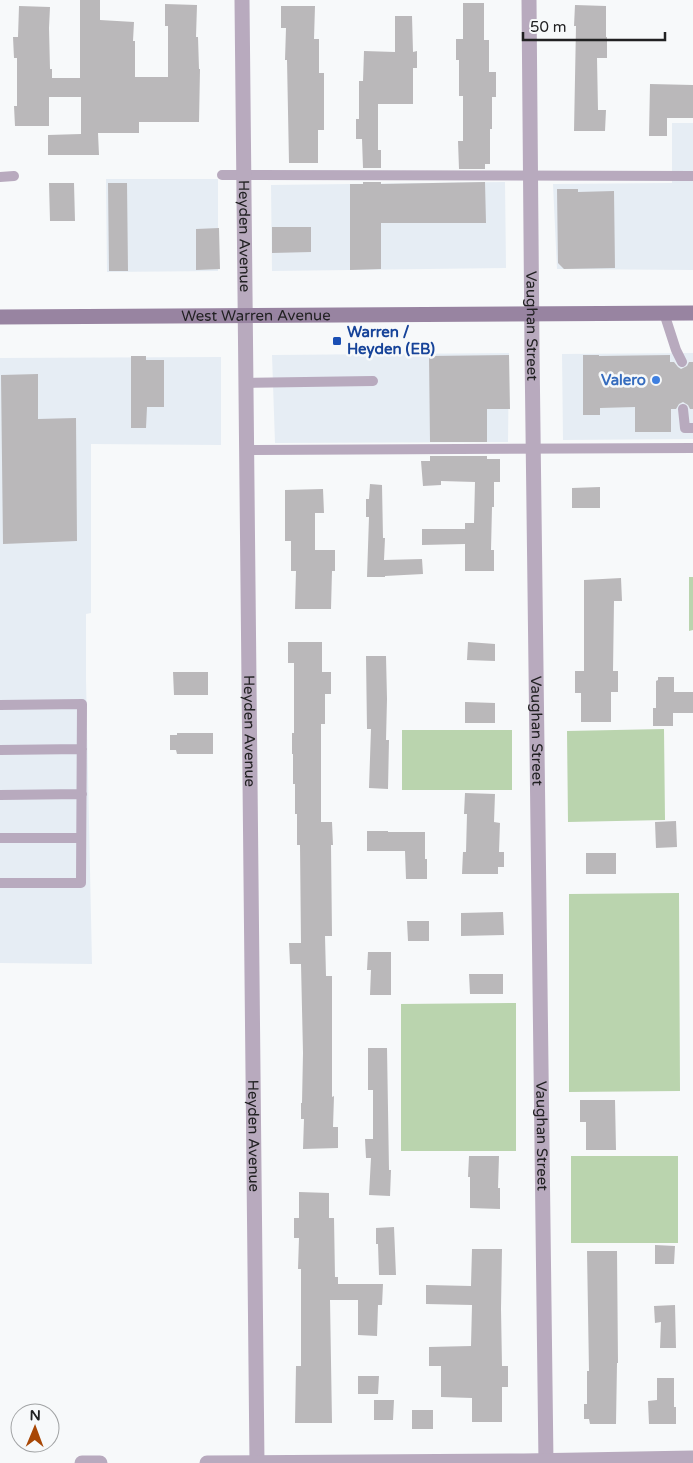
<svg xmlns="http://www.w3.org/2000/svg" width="693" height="1463" font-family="'Varela Round',sans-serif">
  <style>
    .built { fill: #e6edf4 }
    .green { fill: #bad4ae }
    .building { fill: #bab8ba }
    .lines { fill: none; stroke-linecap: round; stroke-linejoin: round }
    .lane { stroke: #b8aabe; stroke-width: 10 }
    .street { stroke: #b8aabe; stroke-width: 15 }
    .secondary { stroke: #9884a1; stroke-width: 15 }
    .transit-dot { fill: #1a4fb4; stroke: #f7f9fa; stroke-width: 2 }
    .shop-dot { fill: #3f7fe0; stroke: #f7f9fa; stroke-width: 2 }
    .labels { text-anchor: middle; stroke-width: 5; stroke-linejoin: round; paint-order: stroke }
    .street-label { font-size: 15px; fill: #212122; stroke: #f7f9fa }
    .transit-label { font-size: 15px; font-weight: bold; fill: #164399; stroke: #f7f9fa; text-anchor: start }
    .shop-label { font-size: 15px; font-weight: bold; fill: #366cbe; stroke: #f7f9fa; text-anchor: end }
  </style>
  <rect width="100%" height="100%" fill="#f7f9fa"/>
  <!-- built -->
  <path class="built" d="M 672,123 L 693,123 L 693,270 L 557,269 L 553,184 L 672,183 Z
    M 106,179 L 218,179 L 218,271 L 107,272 Z
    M 505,182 L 506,268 L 272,271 L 271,185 Z
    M 509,353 L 508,442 L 275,443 L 272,355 Z
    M 693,353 L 693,439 L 563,440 L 562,354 Z
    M 221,357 L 221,445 L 91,444 L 91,613 L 86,614 L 86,680 L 92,964 L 0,963 L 0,358 Z"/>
  <!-- green -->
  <path class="green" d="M 689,577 L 693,577 L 693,630 L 689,631 Z
    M 664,729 L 665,820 L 568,822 L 567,731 Z
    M 402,730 L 512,730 L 512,790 L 402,790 Z
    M 679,893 L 680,1091 L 569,1092 L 569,894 Z
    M 516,1003 L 516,1151 L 401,1151 L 401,1004 Z
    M 571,1156 L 678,1156 L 678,1243 L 571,1243 Z"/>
  <!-- building -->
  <path class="building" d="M 80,0 L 100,0 L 100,20 L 134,22 L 133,41 L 135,41 L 135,77 L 168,77 L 168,26 L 165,26 L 165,4 L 197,5 L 196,37 L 198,37 L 199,69 L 200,69 L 199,122 L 139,122 L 139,133 L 98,133 L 99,155 L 48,155 L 48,135 L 81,134 L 81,97 L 49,97 L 49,126 L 15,126 L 14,106 L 17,106 L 17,58 L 14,58 L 13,37 L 18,37 L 19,6 L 50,7 L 49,28 L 50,69 L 52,69 L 52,78 L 80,78 Z
    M 463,3 L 484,3 L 484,40 L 489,40 L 489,72 L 496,72 L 496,97 L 492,97 L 492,129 L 490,129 L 490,164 L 485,164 L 485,169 L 459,169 L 458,141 L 463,141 L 463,96 L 459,96 L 459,60 L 456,60 L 456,39 L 463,39 Z
    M 575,5 L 606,6 L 606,37 L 607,37 L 607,58 L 597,58 L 598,110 L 606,110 L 605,131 L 574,131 L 576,26 L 574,26 Z
    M 281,6 L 315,6 L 314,39 L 319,39 L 319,73 L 324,73 L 324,130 L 318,130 L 318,163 L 289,163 L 287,60 L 285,60 L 286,28 L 281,28 Z
    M 395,16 L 412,16 L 413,52 L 417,51 L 417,68 L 413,68 L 413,104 L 378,104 L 378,150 L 381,150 L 381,168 L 363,168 L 362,139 L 356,139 L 356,119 L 359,119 L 359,81 L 363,81 L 364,51 L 395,52 Z
    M 650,84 L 693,85 L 693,118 L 667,118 L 667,136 L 649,136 Z
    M 363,182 L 381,182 L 381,184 L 485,182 L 486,223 L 381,223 L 381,269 L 350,270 L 350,184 L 363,184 Z
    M 49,183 L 74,183 L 75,221 L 50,221 Z
    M 108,183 L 127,183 L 128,271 L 109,271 Z
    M 557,189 L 578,189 L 578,192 L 614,191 L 615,268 L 564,269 L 558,263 Z
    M 272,227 L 311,227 L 311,252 L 272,253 Z
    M 219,228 L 220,269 L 196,270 L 196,229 Z
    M 509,355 L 510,409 L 487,409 L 487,442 L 430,442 L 429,356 Z
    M 583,355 L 599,355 L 599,356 L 670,355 L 670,362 L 674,362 L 678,367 L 681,369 L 687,366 L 689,362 L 693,362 L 693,409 L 690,409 L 688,405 L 683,402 L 679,404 L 676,409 L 671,409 L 671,432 L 635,432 L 635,407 L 600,408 L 600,415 L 583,415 Z
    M 131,356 L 146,356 L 146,360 L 164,360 L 164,407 L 147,407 L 146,428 L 131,428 Z
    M 38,374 L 38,419 L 76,418 L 77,541 L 3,544 L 1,375 Z
    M 430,456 L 487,456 L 487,459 L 500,459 L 500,482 L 494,482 L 494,507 L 492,507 L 491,550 L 494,550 L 494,571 L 465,571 L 465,544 L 422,545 L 422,529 L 465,529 L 465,523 L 474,523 L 475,482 L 441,481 L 441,485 L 423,486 L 421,461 L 430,461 Z
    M 370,484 L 382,485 L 383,538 L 385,538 L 384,560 L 422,559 L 423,574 L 385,576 L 385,577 L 367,577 L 369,517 L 366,517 L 366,499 L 369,499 Z
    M 600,487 L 600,508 L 572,508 L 572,488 Z
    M 323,489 L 324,513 L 315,513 L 315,550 L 335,550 L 335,571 L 332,571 L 331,609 L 295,609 L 296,571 L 291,571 L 291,541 L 285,541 L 285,490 Z
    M 621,578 L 622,601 L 614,601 L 613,671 L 618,671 L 618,692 L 611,692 L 611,722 L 581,722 L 581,693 L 575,693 L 575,671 L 584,671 L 584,580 Z
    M 288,642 L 322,642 L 322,672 L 331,672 L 331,694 L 325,694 L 325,724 L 321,724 L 321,822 L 332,822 L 333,845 L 331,845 L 332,936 L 325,936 L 326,976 L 332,976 L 332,1097 L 334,1096 L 333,1127 L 338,1127 L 338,1148 L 303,1149 L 304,1119 L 301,1119 L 301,1103 L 302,1103 L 303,1053 L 301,964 L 290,964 L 289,943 L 301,943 L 300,845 L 297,845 L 297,814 L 295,814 L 295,784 L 293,784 L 293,754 L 292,754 L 292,733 L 294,733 L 294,663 L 288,663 Z
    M 468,642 L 495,644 L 495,661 L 467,660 Z
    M 366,656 L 386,656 L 387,699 L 386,740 L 389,740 L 388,789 L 369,788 L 371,729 L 367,729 Z
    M 173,672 L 208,672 L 208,695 L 174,695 Z
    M 658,677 L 674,677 L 674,692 L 693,692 L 693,713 L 673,713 L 673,726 L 653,726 L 653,708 L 656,708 L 656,681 L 658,680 Z
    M 465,702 L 495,703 L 495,723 L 465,723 Z
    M 177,733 L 213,733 L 213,754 L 177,754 L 176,750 L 170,750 L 170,735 L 177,735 Z
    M 465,793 L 495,794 L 494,822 L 500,823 L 499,852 L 504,852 L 504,867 L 498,867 L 498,874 L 462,874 L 463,852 L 466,852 L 467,814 L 464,814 Z
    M 676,821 L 677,847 L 656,848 L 655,822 Z
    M 367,831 L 388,831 L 388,832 L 425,832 L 425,859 L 427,859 L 427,879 L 406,879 L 405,851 L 367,851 Z
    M 586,853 L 616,853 L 616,874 L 586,874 Z
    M 503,912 L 504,935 L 461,936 L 461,913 Z
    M 407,921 L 429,921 L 429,941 L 408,941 Z
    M 368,952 L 391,952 L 391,995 L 370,995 L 371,970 L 367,970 Z
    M 469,974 L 503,974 L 503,994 L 470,994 Z
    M 368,1048 L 387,1048 L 389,1170 L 391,1170 L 390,1196 L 369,1195 L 371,1158 L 366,1158 L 365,1139 L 373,1139 L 373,1090 L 368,1090 Z
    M 580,1100 L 615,1100 L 616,1150 L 586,1150 L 586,1122 L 580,1122 Z
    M 469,1156 L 499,1156 L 498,1188 L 500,1188 L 500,1209 L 470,1208 L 470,1177 L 468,1177 Z
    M 299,1192 L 329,1193 L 329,1218 L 334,1218 L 335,1277 L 338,1277 L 338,1284 L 383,1284 L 382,1305 L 378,1305 L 377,1336 L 358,1335 L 358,1300 L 330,1300 L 332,1423 L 295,1423 L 296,1366 L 301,1366 L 301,1269 L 298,1269 L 299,1238 L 294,1238 L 294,1218 L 299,1218 Z
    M 394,1227 L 396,1275 L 379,1275 L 378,1244 L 376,1244 L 376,1228 Z
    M 655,1245 L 675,1246 L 674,1264 L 655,1264 Z
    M 472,1249 L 502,1249 L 501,1309 L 502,1366 L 508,1366 L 508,1387 L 502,1387 L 502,1422 L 472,1422 L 472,1398 L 441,1397 L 441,1366 L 429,1366 L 429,1347 L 471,1346 L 472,1305 L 426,1304 L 426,1285 L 471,1286 Z
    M 587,1251 L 617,1251 L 618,1363 L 617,1363 L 616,1424 L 590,1424 L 589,1419 L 584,1419 L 584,1404 L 587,1404 L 587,1371 L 589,1371 Z
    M 675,1305 L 676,1348 L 660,1348 L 661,1322 L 655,1323 L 654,1306 Z
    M 358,1376 L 379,1376 L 378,1394 L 358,1394 Z
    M 657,1378 L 674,1378 L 674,1407 L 676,1407 L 676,1424 L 649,1424 L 648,1401 L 657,1400 Z
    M 374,1400 L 394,1400 L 393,1420 L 374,1420 Z
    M 412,1410 L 433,1410 L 433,1429 L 412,1429 Z"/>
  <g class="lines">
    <!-- lane -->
    <path class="lane" d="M 222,175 L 693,176
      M 0,177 L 14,176
      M 664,313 L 676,350 L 682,362
      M 245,383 L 373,381
      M 683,409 L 685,428 L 693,428
      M 246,450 L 693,448
      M 0,705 L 82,704 L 81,883 L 0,883
      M 0,750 L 82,749
      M 0,795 L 82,794
      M 0,838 L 81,838"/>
    <!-- street -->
    <g class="street">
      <path id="s1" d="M 242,0 L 257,1463"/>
      <path id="s2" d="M 529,0 L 532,351 L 546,1463"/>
      <path d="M 82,1463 L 100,1463"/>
      <path d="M 207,1463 L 524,1461 L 693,1458"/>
    </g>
    <!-- secondary -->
    <path class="secondary" id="s3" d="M 0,317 L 693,313"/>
  </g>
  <!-- markers -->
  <rect class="transit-dot" x="332" y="336" width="10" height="10" rx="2.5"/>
  <circle class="shop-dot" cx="656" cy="380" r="5"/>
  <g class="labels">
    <!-- street labels -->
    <g class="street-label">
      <text dy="5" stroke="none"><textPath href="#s1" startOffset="236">Heyden Avenue</textPath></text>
      <text dy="5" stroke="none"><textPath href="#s3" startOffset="256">West Warren Avenue</textPath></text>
      <text dy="5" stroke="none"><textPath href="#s2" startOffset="326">Vaughan Street</textPath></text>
      <text dy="5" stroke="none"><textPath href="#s1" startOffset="731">Heyden Avenue</textPath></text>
      <text dy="5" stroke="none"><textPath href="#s2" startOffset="731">Vaughan Street</textPath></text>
      <text dy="5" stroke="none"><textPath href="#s1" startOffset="1136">Heyden Avenue</textPath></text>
      <text dy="5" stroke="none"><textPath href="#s2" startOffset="1136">Vaughan Street</textPath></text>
    </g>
    <!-- transit labels -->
    <g class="transit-label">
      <text x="347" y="337">Warren /<tspan x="347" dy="17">Heyden (EB)</tspan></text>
    </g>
    <!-- shop labels -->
    <g class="shop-label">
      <text x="646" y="385">Valero</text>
    </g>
  </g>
  <!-- north arrow -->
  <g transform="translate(35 1428) rotate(1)"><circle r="24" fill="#f7f9fa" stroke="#a1a3a4"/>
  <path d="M0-4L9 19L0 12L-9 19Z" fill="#a84705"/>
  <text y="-8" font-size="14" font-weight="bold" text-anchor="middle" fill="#212122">N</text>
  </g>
  <!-- scale -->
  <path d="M523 32v8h142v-8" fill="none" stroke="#212122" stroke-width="2.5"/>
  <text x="530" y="32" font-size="15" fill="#212122" stroke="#f7f9fa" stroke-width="4" paint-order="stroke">50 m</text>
</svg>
